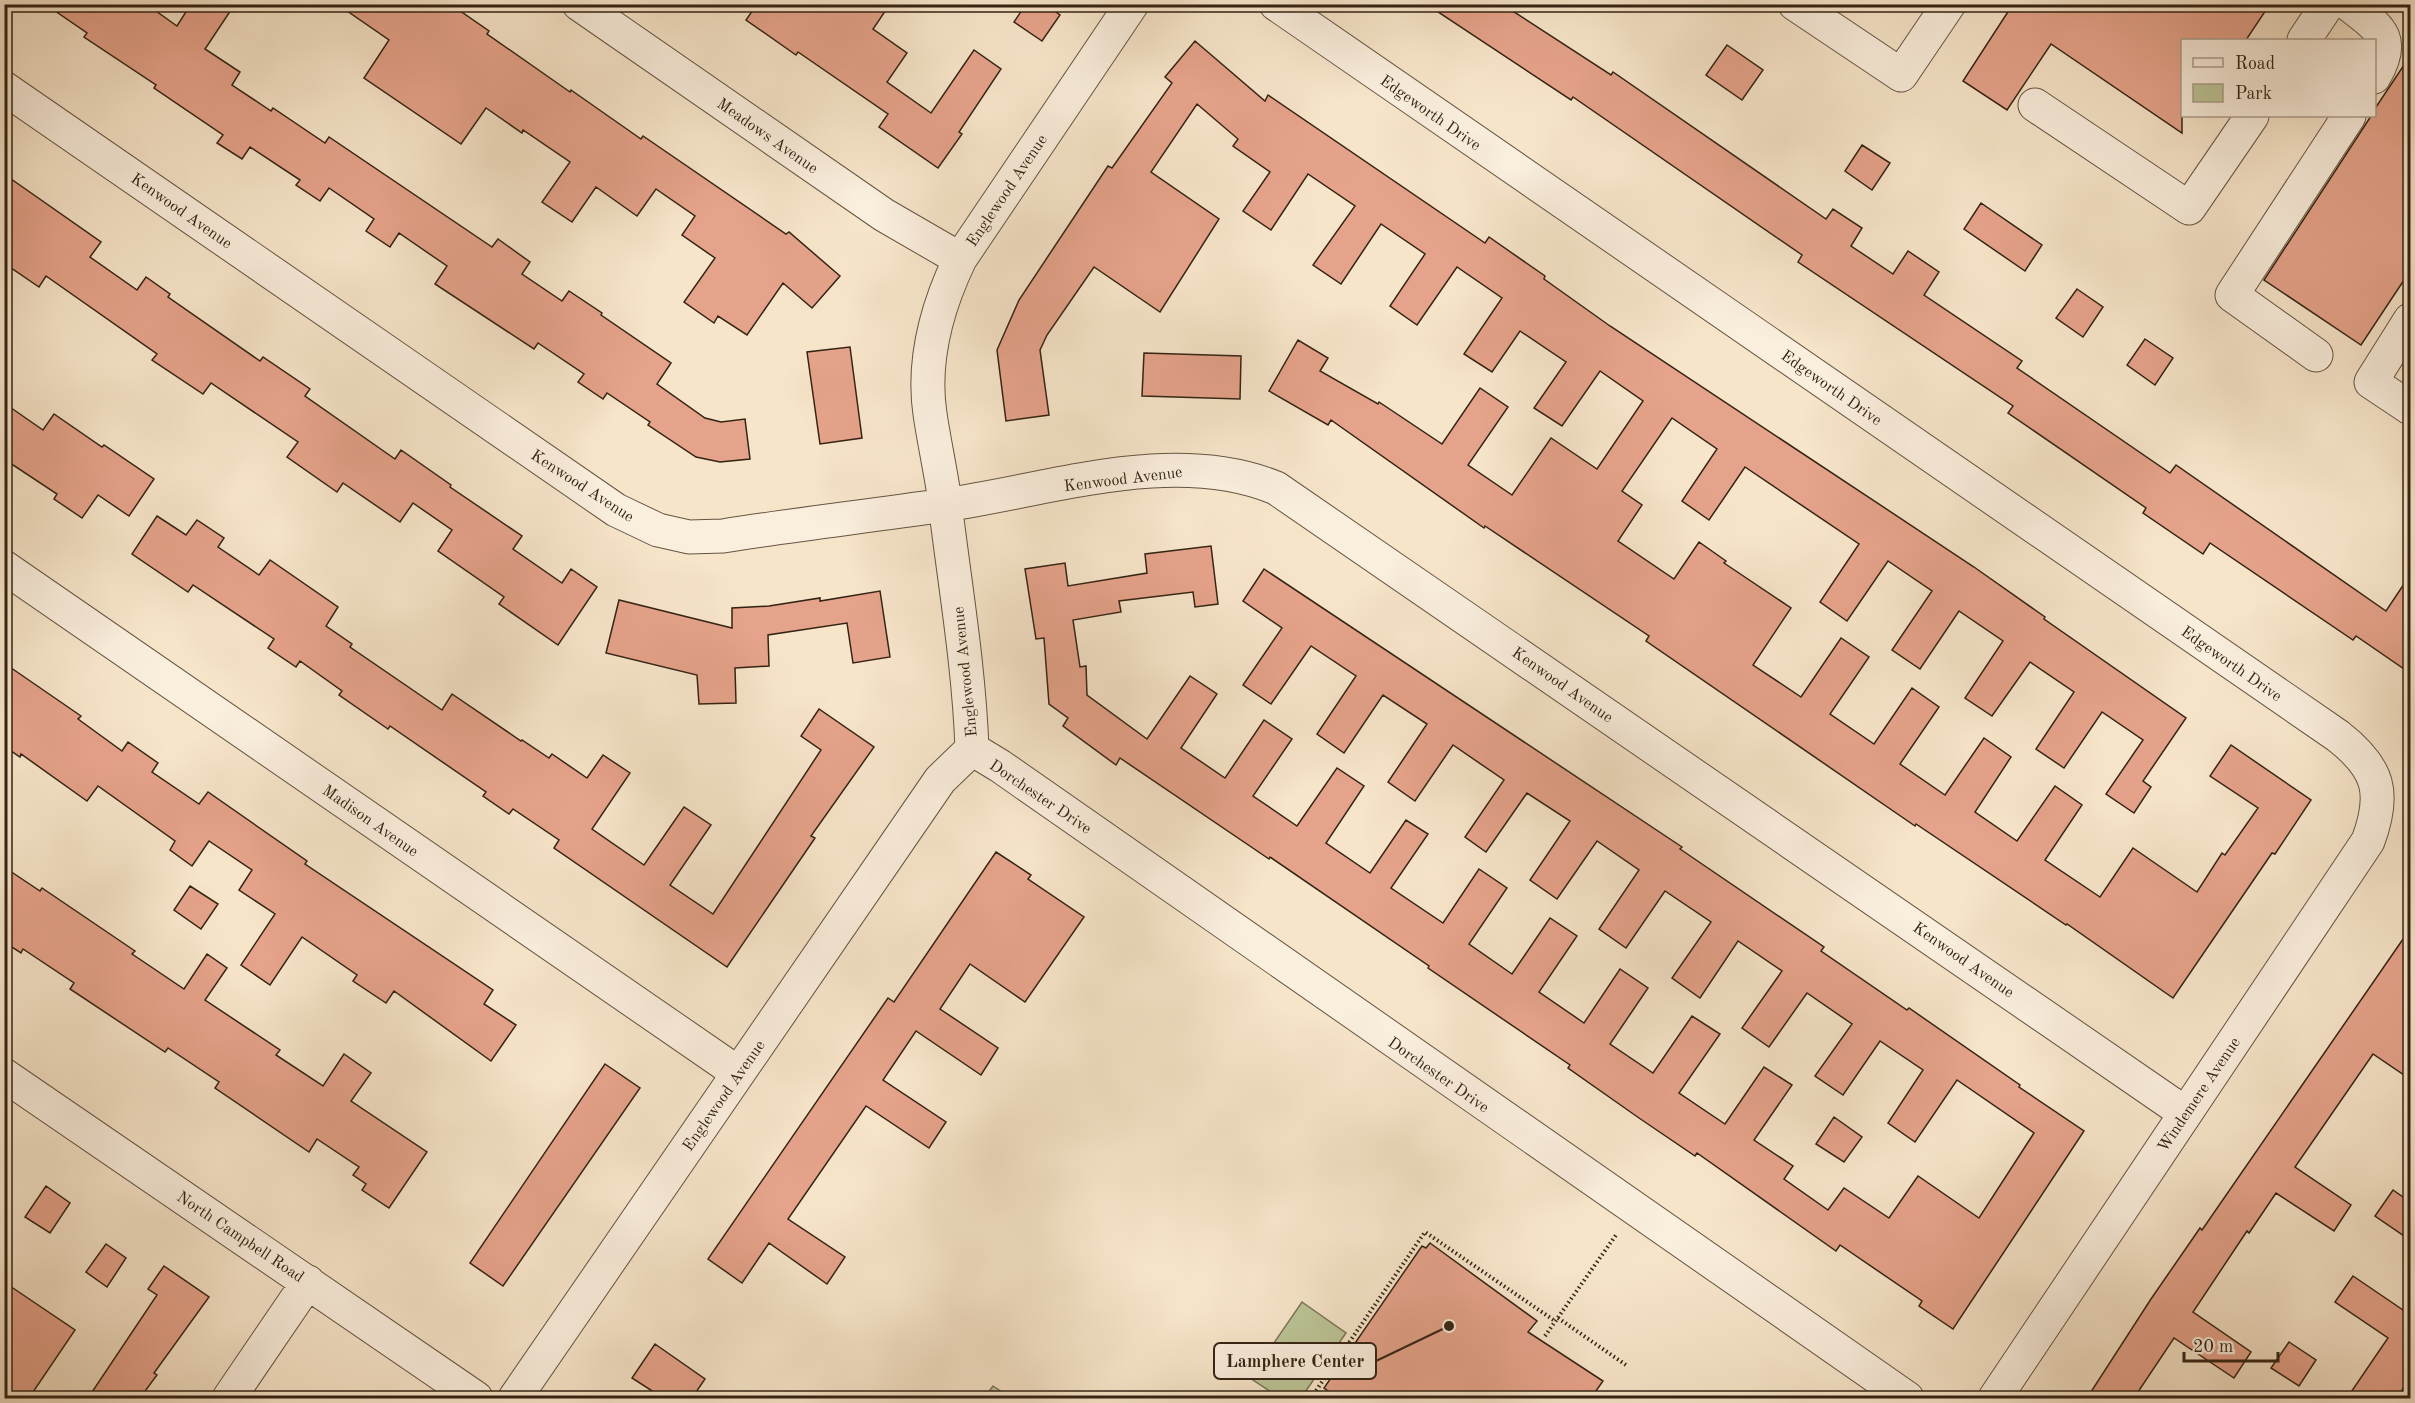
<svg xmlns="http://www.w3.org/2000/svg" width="2415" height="1403" font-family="'Old Standard TT',serif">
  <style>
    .green { fill: #bcc597; stroke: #787455; stroke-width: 1.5 }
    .building { fill: #e6a38b; stroke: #332313; stroke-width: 1.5 }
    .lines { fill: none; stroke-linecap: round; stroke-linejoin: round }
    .minor-casing { stroke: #645441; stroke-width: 35 }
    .path { stroke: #332313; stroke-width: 4; stroke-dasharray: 1.5 3; stroke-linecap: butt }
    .minor { stroke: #faeedd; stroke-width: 33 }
    .labels { text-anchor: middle; stroke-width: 5; stroke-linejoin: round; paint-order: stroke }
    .street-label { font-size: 16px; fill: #332313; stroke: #faeedd }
    .leader { fill: none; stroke: #332313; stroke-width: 2 }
    .callout-dot { fill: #332313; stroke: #faeedd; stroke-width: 2 }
    .callout { fill: #faeedd; stroke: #332313; stroke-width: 2 }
    .callout-label { font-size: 18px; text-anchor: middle; font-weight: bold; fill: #332313 }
  </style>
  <rect width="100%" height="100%" fill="#f7e5ca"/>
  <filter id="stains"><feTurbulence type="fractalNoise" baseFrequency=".00333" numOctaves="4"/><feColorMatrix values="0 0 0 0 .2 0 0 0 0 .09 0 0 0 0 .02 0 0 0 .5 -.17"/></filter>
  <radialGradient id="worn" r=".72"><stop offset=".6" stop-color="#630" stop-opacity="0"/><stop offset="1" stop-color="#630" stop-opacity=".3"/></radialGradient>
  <!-- green -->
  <path class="green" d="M 1302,1302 L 1346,1333 L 1301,1398 L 1280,1398 L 1250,1378 Z
    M 993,1386 L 1011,1398 L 984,1398 Z"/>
  <!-- building -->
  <path class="building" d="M 45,4 L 146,4 L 177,26 L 191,4 L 235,4 L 205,49 L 240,72 L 232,85 L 271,111 L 273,108 L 325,143 L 329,137 L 492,247 L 498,239 L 530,262 L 522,274 L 562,301 L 569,291 L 602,313 L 601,315 L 671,363 L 657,384 L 705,418 L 721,422 L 745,419 L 750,459 L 720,462 L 696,457 L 648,425 L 650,422 L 607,393 L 603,399 L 578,382 L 584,374 L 538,343 L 534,349 L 435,284 L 447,266 L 399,233 L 390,247 L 366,231 L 374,219 L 329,188 L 320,201 L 296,185 L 300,180 L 250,147 L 242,159 L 217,143 L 223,135 L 154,88 L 156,85 L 84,37 L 87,33 Z
    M 337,4 L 450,4 L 489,31 L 487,34 L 570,92 L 571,90 L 641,139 L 643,136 L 786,234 L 789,232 L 840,276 L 812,308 L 783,283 L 747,335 L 718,316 L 714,323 L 684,302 L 715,258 L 682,235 L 695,216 L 656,189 L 637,216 L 596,187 L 572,222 L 542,202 L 570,162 L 523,130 L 522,133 L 486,108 L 461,144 L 364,78 L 389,40 Z
    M 757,4 L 890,4 L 873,29 L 907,53 L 887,82 L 931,113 L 974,50 L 1001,69 L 959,132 L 962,134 L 938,168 L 879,127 L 888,114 L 798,52 L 796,55 L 746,20 Z
    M 1026,4 L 1045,4 L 1060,15 L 1042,41 L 1014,22 Z
    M 1426,4 L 1502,4 L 1611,75 L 1613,72 L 1826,219 L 1833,209 L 1862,228 L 1851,246 L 1893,274 L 1908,251 L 1939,272 L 1924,295 L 2022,361 L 2017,368 L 2170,473 L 2176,465 L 2386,611 L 2410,575 L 2410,673 L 2356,636 L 2353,640 L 2210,543 L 2203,554 L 2143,513 L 2146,508 L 2008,413 L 2013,406 L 1798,262 L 1802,255 L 1573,97 L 1571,100 Z
    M 2013,4 L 2270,4 L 2246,40 L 2182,40 L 2182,133 L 2051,44 L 2007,110 L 1963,81 Z
    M 1195,41 L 1265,101 L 1268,95 L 1485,243 L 1489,237 L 1545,276 L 1544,279 L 1610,326 L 1974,567 L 2045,617 L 2044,619 L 2186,718 L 2143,781 L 2151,787 L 2134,813 L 2106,794 L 2143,740 L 2102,712 L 2064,768 L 2036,749 L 2074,692 L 2030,662 L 1992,716 L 1965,698 L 2003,641 L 1959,611 L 1920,669 L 1892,650 L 1932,591 L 1888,561 L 1847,621 L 1820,602 L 1859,544 L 1745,467 L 1709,520 L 1682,501 L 1717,449 L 1672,418 L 1622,491 L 1642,505 L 1618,541 L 1674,579 L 1699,542 L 1726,561 L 1724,563 L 1791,608 L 1753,665 L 1801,697 L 1841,638 L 1869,657 L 1830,714 L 1874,744 L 1912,688 L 1939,707 L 1900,764 L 1945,795 L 1984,738 L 2011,757 L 1975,812 L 2017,841 L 2055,786 L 2082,805 L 2045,860 L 2100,897 L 2133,848 L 2197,892 L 2222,853 L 2225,855 L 2258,808 L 2210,776 L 2231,745 L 2311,800 L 2275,854 L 2272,853 L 2173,998 L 2067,924 L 2066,925 L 1916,824 L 1915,826 L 1646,641 L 1649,636 L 1485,526 L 1484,528 L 1331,420 L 1328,425 L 1269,391 L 1298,340 L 1328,358 L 1320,371 L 1378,404 L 1379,402 L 1442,444 L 1480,388 L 1508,407 L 1468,465 L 1512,495 L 1551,438 L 1597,469 L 1643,401 L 1600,371 L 1562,426 L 1534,408 L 1566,362 L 1520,331 L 1492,372 L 1464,354 L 1502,298 L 1457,267 L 1417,325 L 1390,306 L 1425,254 L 1381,224 L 1341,284 L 1313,265 L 1355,206 L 1308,174 L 1271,230 L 1243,211 L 1270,172 L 1233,146 L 1238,139 L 1197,104 L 1151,172 L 1219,219 L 1160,312 L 1094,267 L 1047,335 L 1040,350 L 1049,415 L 1006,421 L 997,350 L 1019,300 L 1108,166 L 1112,168 L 1172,83 L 1165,77 Z
    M 1727,45 L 1763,70 L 1742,100 L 1706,75 Z
    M 2410,56 L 2410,271 L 2361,345 L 2264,280 L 2371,116 L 2374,116 L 2374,110 Z
    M 1862,145 L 1890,163 L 1872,190 L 1845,171 Z
    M 4,174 L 101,242 L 90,257 L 137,290 L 146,277 L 170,294 L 168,297 L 260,361 L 263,357 L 310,389 L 305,396 L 395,459 L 401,450 L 451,485 L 450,487 L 522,536 L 513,549 L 562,583 L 571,569 L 597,587 L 558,645 L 499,604 L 504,597 L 438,551 L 452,530 L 413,503 L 400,522 L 343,483 L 337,492 L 287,457 L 298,442 L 211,383 L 203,394 L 152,360 L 157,354 L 46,276 L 39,287 L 4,263 Z
    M 1981,203 L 2042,245 L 2025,271 L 1964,229 Z
    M 2077,289 L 2103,307 L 2083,337 L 2056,318 Z
    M 2145,339 L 2173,358 L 2155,385 L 2127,365 Z
    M 850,347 L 862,438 L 820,444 L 807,352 Z
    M 1144,353 L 1241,356 L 1240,399 L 1142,396 Z
    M 4,403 L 43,430 L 54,414 L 102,447 L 104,445 L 154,479 L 129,516 L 98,495 L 82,518 L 54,499 L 57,494 L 4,459 Z
    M 157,516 L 186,535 L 197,520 L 224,538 L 218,547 L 259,575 L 270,560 L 338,607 L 326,626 L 352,644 L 350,647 L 442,710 L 452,694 L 521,741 L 522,740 L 549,758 L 552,754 L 587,778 L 603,755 L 630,773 L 592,829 L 644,865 L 684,807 L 711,825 L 670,885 L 713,914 L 821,750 L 801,736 L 819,709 L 874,747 L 811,836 L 815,838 L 727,967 L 554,848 L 559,840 L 513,809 L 509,814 L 483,796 L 486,792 L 390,726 L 388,729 L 339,695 L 342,691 L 300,661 L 296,667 L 268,648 L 274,639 L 193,585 L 188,592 L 132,554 Z
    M 1211,546 L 1218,604 L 1195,607 L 1193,592 L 1119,601 L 1121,612 L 1073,620 L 1080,667 L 1086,666 L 1087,695 L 1147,739 L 1190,676 L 1217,694 L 1181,748 L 1225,778 L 1264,720 L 1292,739 L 1253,796 L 1297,826 L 1337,768 L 1364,786 L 1326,843 L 1370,873 L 1406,820 L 1428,834 L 1391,888 L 1443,923 L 1479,869 L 1507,888 L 1469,944 L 1512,974 L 1550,918 L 1577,936 L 1539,992 L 1584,1023 L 1620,969 L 1648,988 L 1610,1044 L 1653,1073 L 1692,1016 L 1720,1034 L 1679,1093 L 1725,1124 L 1764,1067 L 1792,1085 L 1754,1140 L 1793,1166 L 1784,1179 L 1828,1210 L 1844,1188 L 1889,1218 L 1918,1176 L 1979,1218 L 2034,1133 L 1957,1080 L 1915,1142 L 1888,1123 L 1923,1070 L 1880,1041 L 1843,1095 L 1815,1076 L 1852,1024 L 1807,993 L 1769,1047 L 1742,1028 L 1782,971 L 1738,941 L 1700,998 L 1672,978 L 1711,922 L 1665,891 L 1626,948 L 1599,929 L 1639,870 L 1597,841 L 1557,899 L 1530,880 L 1570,821 L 1527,793 L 1486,852 L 1465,837 L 1504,780 L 1453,745 L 1415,801 L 1388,782 L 1427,724 L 1383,695 L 1344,753 L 1317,734 L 1356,676 L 1311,646 L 1271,704 L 1243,685 L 1282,628 L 1243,601 L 1264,569 L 1682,847 L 1680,849 L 1824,947 L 1821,951 L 1907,1010 L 1909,1008 L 2020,1085 L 2019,1087 L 2084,1131 L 1953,1329 L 1919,1306 L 1922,1301 L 1840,1245 L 1836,1251 L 1697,1153 L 1695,1156 L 1639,1118 L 1568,1068 L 1570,1065 L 1428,968 L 1429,966 L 1270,857 L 1269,859 L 1120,758 L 1116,765 L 1063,726 L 1068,718 L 1049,704 L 1044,638 L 1036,639 L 1025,569 L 1065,563 L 1068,586 L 1147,573 L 1145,554 Z
    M 880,591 L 890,657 L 853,663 L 847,623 L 768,635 L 769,666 L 735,668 L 736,703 L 699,704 L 697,675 L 606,653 L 619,600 L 732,628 L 732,608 L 769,606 L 820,598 L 820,601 Z
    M 4,663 L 81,716 L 78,719 L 122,751 L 128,742 L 158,763 L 152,772 L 199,804 L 208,792 L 307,861 L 305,864 L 493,990 L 484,1004 L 516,1025 L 491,1061 L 394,991 L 386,1003 L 353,981 L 357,975 L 302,937 L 270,985 L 241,965 L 275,914 L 239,890 L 252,870 L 209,841 L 192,866 L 170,850 L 175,841 L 98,786 L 87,801 L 21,754 L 20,757 L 4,746 Z
    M 996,852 L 1031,875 L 1028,879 L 1084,917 L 1025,1002 L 970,964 L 940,1009 L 998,1048 L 981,1075 L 916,1031 L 883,1080 L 946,1122 L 929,1148 L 866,1106 L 788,1219 L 845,1257 L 827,1284 L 769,1243 L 742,1283 L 708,1259 L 888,998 L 894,1002 Z
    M 4,867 L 40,891 L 42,888 L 135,951 L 132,954 L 184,989 L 207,954 L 227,968 L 205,1000 L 280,1050 L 276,1055 L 323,1086 L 344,1054 L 371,1073 L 351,1101 L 427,1152 L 389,1208 L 362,1190 L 366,1184 L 353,1175 L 359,1167 L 317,1139 L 309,1152 L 215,1088 L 219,1082 L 168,1048 L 165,1052 L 70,989 L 74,983 L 23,949 L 21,953 L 4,942 Z
    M 190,886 L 218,904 L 201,929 L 174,910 Z
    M 2410,929 L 2410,1079 L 2373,1054 L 2295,1167 L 2351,1205 L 2334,1231 L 2276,1193 L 2249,1233 L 2247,1231 L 2193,1312 L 2251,1352 L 2234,1378 L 2174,1338 L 2134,1398 L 2087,1398 L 2151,1299 L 2200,1228 L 2202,1230 Z
    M 605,1064 L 640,1088 L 503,1286 L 470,1263 Z
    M 1834,1117 L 1862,1137 L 1844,1162 L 1816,1144 Z
    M 46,1186 L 70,1203 L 50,1233 L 25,1217 Z
    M 2393,1190 L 2410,1202 L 2410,1240 L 2375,1216 Z
    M 1430,1243 L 1537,1321 L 1528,1332 L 1603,1381 L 1591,1398 L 1338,1398 L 1324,1388 L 1422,1246 L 1426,1248 Z
    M 106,1244 L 126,1258 L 107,1287 L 86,1272 Z
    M 164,1266 L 209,1297 L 154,1373 L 157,1375 L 140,1398 L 88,1398 L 157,1295 L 148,1289 Z
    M 2353,1276 L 2406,1312 L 2410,1305 L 2410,1378 L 2397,1398 L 2347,1398 L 2388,1338 L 2335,1302 Z
    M 4,1282 L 75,1330 L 29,1398 L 4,1398 Z
    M 2289,1342 L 2316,1360 L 2299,1386 L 2271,1368 Z
    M 655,1344 L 705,1379 L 692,1398 L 663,1398 L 632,1378 Z"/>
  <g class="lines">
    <!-- minor casing -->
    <g class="minor-casing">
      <path id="minor" d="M 579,4 L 884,215 L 960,259
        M 1276,4 L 2338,736 C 2379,768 2386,793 2368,841 L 1995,1398
        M 1795,4 L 1901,75 L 1949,4
        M 2348,4 C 2379,28 2398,37 2374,77
        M 2304,40 L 2328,4
        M 4,88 L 616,510 L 658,530 L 689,537 L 723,536 C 797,524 871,516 944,505 C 1050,490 1173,446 1276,488 L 2185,1113
        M 2035,105 L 2189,208 L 2252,116
        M 2410,320 L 2371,382 L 2410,408
        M 2316,355 L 2232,295 L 2349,116
        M 4,567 L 738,1073
        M 972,749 L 1000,766 L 1907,1398
        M 4,1075 L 476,1398
        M 229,1398 L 308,1282
        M 515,1398 L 940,780 L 972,749 C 969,664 954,580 944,495 C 940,468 934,441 930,414 C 922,360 937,307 960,259 L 1132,4"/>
    </g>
    <!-- path -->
    <path class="path" d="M 1558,1318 L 1626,1365
      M 1545,1336 L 1616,1235
      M 1311,1398 L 1425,1232 L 1555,1321"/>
    <!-- minor -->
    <use href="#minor" class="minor"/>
  </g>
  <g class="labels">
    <!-- street labels -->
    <g class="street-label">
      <text transform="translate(1431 112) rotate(35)" y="6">Edgeworth Drive</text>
      <text transform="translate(768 135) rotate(35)" y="6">Meadows Avenue</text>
      <text transform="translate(1006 190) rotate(-56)" y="6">Englewood Avenue</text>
      <text transform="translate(182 210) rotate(35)" y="6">Kenwood Avenue</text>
      <text transform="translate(1832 387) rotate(35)" y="6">Edgeworth Drive</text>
      <text transform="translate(1123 478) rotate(-7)" y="6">Kenwood Avenue</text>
      <text transform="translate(583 485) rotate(33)" y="6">Kenwood Avenue</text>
      <text transform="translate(2232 663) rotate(35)" y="6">Edgeworth Drive</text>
      <text transform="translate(964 672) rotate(-96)" y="6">Englewood Avenue</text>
      <text transform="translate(1563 684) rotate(35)" y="6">Kenwood Avenue</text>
      <text transform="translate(1041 796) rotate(34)" y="6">Dorchester Drive</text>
      <text transform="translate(371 820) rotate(35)" y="6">Madison Avenue</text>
      <text transform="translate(1964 959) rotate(35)" y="6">Kenwood Avenue</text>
      <text transform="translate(1439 1074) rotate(35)" y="6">Dorchester Drive</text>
      <text transform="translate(2198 1094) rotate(-56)" y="6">Windemere Avenue</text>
      <text transform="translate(723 1095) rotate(-55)" y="6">Englewood Avenue</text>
      <text transform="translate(241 1236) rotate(34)" y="6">North Campbell Road</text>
    </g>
  </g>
  <!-- callouts -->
  <path class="leader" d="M1449 1326L1376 1361"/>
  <circle class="callout-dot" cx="1449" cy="1326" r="6"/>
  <rect class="callout" x="1214" y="1343" width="162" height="36" rx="6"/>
  <g class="callout-label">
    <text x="1295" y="1367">Lamphere Center</text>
  </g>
  <!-- margin -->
  <rect width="2415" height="1403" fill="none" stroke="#f7e5ca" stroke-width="24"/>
  <rect x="6" y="6" width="2403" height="1391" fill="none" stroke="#332313" stroke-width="3"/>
  <rect x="12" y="12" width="2391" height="1379" fill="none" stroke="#332313" stroke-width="1.5"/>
  <!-- legend -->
  <rect x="2181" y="39" width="195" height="78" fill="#faeedd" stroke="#aa9d8c" stroke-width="1.5"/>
  <rect x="2193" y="58" width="30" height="9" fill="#faeedd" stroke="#aa9d8c" stroke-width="1.5"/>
  <text x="2235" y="69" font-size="18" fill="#332313">Road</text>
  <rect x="2193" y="84" width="30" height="18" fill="#bcc597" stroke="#aa9d8c" stroke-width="1.5"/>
  <text x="2235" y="99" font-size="18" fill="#332313">Park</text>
  <!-- scale -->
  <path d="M2184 1352v9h94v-9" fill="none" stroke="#332313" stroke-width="3"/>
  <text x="2193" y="1352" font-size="18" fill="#332313" stroke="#faeedd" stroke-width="4.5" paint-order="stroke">20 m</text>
  <rect width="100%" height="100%" filter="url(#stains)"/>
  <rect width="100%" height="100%" fill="url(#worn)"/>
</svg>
